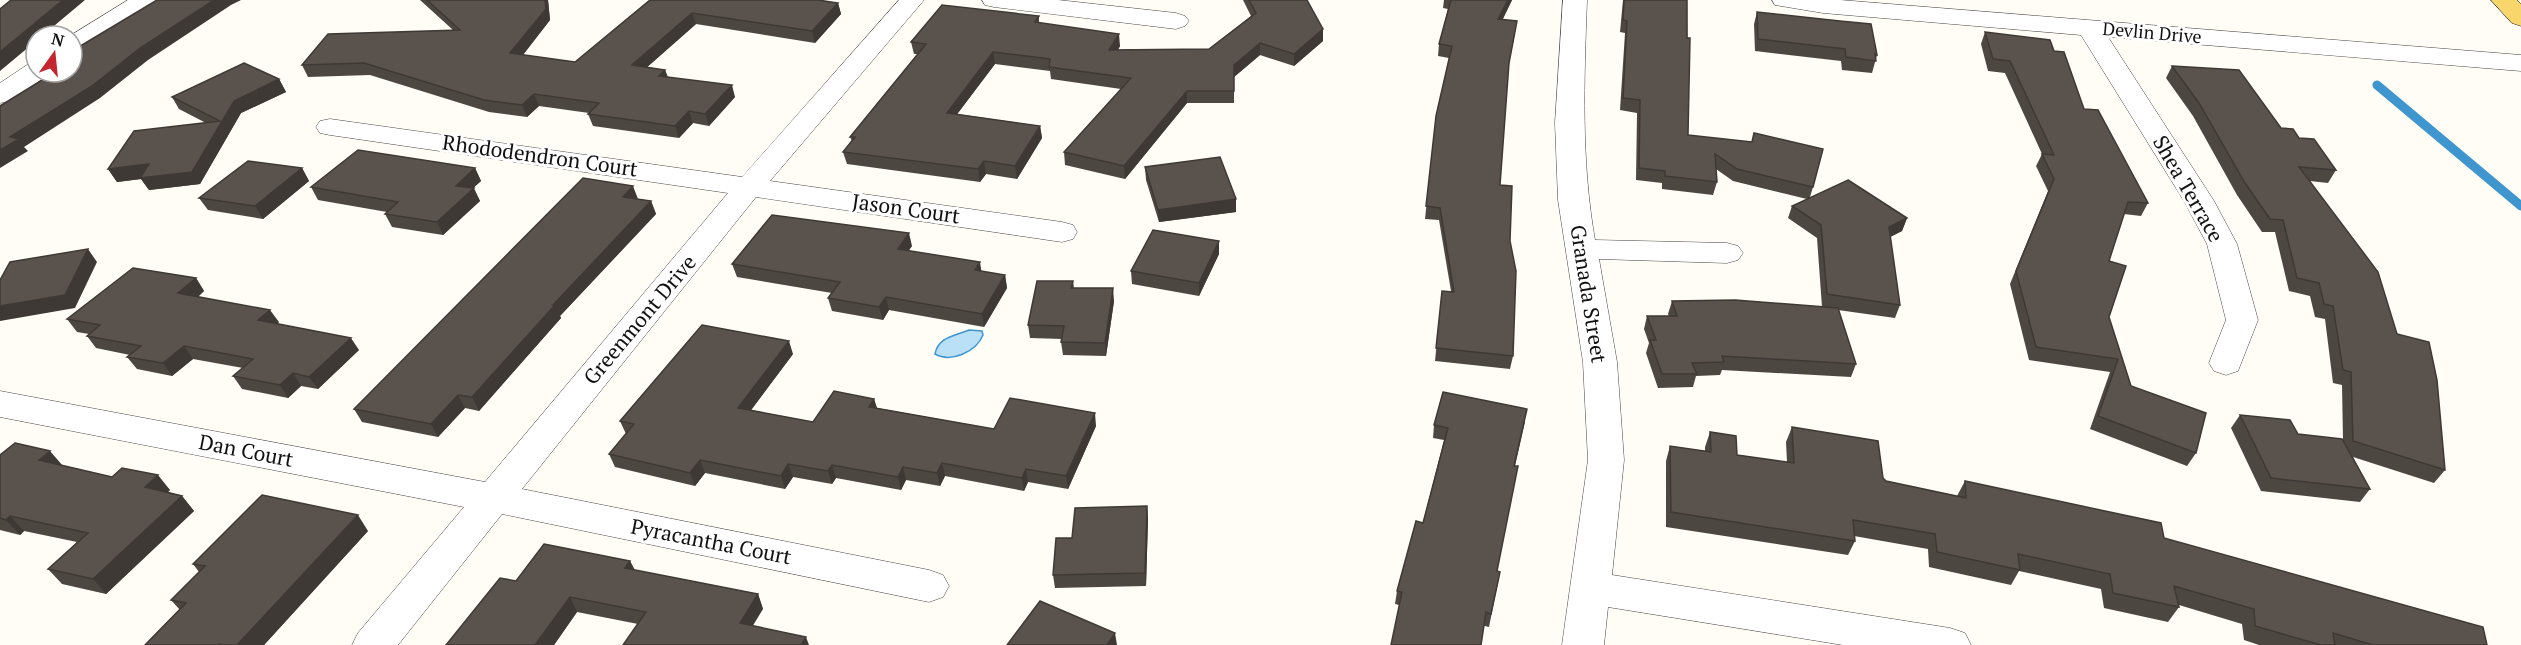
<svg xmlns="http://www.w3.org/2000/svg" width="2521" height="645" font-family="'PT Serif',serif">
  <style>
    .water { fill: #b9e0f7; stroke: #3f96cf; stroke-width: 1.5 }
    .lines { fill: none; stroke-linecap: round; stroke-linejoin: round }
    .stream { stroke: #3f96cf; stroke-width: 9 }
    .minor-casing { stroke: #444; stroke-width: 1 }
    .primary-casing { stroke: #222; stroke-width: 1 }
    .minor { fill: #fff; fill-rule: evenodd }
    .primary { fill: #f9d66b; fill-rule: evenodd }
    .wall { fill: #4d4742 }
    .shaded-wall { fill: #3f3936 }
    .building { fill: #5a524d; stroke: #3f3936; stroke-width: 1.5 }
    .labels { text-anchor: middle; stroke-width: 6; stroke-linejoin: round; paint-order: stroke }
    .far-street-label { font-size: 18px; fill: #111; stroke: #fff }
    .street-label { font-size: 21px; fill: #111; stroke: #fff }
  </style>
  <rect width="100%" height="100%" fill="#fffdf5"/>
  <!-- water -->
  <path class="water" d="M 969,330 L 982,331 L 983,335 C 976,352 951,363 935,354 C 938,337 955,336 969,330 Z"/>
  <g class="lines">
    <!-- stream -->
    <path class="stream" d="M 2377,85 L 2521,206"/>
    <!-- minor casing -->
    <g class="minor-casing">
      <path id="minor" d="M 128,0 L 157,0 L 154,5 L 81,51 L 72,54 L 70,36 Z
        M 899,0 L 924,0 L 770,181 L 1062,222 L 1073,225 L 1077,232 L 1073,239 L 1062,242 L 756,197 L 522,489 L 929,570 L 943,575 L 949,586 L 943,597 L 929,602 L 502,514 L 398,645 L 352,645 L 358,633 L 464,507 L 0,417 L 0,391 L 485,482 L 728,193 L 330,135 L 320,133 L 316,127 L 320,121 L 330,119 L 742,177 Z
        M 982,0 L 1058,0 L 1176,13 L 1185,16 L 1189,21 L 1185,26 L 1176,29 L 994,7 L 985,5 Z
        M 1563,0 L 1587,0 C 1584,81 1581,160 1595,240 L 1727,243 L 1738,246 L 1743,253 L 1738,260 L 1727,263 L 1599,259 L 1617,362 L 1624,460 L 1612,575 L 1950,628 L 1965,633 L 1971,645 L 1843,645 L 1608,607 L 1604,645 L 1562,645 L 1588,460 L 1583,362 L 1558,200 L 1555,123 Z
        M 1772,0 L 1840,0 L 2521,55 L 2521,71 L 2108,37 L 2214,201 L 2237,244 L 2258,320 L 2238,371 L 2226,375 L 2214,371 L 2209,363 L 2226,320 L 2207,244 L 2184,201 L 2081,35 L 1823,13 L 1775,5 Z
        M 36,63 L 36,72 L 49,72 L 45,77 L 10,101 L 0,103 L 0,83 L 27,65 Z"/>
    </g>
    <!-- primary casing -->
    <g class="primary-casing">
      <path id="primary" d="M 2491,0 L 2517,0 L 2521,4 L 2521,26 L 2512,23 Z"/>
    </g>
    <!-- minor -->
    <use href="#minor" class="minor"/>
    <!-- primary -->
    <use href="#primary" class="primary"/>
  </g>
  <!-- wall -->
  <path class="wall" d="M 420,0 L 548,0 L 550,20 L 523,55 L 575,62 L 650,0 L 838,3 L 841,14 L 815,43 L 696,24 L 647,67 L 665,70 L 668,77 L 735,97 L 709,126 L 693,123 L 679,138 L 593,126 L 588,114 L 589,113 L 539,106 L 527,117 L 489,112 L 370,75 L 308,77 L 302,65 L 453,30 Z
    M 1243,0 L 1307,0 L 1323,29 L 1323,41 L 1294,66 L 1260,55 L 1234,77 L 1234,103 L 1187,103 L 1125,179 L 1065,165 L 1064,152 L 1121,89 L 1051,79 L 1050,71 L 995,64 L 957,114 L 1040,126 L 1042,138 L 1017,179 L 986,174 L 980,182 L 847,164 L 843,152 L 852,141 L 850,137 L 918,54 L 914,54 L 911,42 L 1039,16 L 1039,23 L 1120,46 L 1118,50 L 1209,49 L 1251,16 Z
    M 1444,0 L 1512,0 L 1503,19 L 1515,33 L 1508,69 L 1500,185 L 1510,241 L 1513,356 L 1510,369 L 1435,361 L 1442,291 L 1451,291 L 1439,220 L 1425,219 L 1436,116 L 1449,58 L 1438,56 L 1439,44 L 1448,9 L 1443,8 Z
    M 1623,0 L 1687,0 L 1688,135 L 1813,187 L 1810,197 L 1907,218 L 1902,231 L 1890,237 L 1900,305 L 1895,318 L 1838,310 L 1856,364 L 1851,377 L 1722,370 L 1720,375 L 1696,376 L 1693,387 L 1658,388 L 1646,353 L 1649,343 L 1644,329 L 1647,316 L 1669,316 L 1668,314 L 1672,301 L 1822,307 L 1817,238 L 1788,218 L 1792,206 L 1807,199 L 1733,181 L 1716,169 L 1717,182 L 1713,195 L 1662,189 L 1662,183 L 1636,180 L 1637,113 L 1620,110 L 1625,33 L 1620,32 Z
    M 1757,12 L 1877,55 L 1872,73 L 1842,70 L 1841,61 L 1755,51 L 1754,24 Z
    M 1985,32 L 2054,51 L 2084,109 L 2148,203 L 2141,216 L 2124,214 L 2109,261 L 2109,317 L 2131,386 L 2196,453 L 2187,466 L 2090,429 L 2110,372 L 2029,360 L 2010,284 L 2048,191 L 2036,166 L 2042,154 L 2005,73 L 1988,71 L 1981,44 Z
    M 2172,66 L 2299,138 L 2336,170 L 2328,183 L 2310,181 L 2397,334 L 2445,470 L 2434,483 L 2353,457 L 2370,489 L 2360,502 L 2261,491 L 2231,428 L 2240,415 L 2298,434 L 2343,440 L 2342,385 L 2333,383 L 2325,319 L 2315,317 L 2310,296 L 2289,291 L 2275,232 L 2262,232 L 2237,195 L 2193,116 L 2166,78 Z
    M 279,79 L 286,92 L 241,113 L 200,184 L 149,190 L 141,179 L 117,182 L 108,169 L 206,123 L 179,109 L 172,97 Z
    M 1145,167 L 1236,199 L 1236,212 L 1159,222 L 1146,180 Z
    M 302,168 L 309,181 L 263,219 L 208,210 L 199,198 Z
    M 475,168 L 481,181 L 473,188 L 480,201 L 443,235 L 392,227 L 385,214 L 387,212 L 318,200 L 311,187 Z
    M 638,199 L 651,201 L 656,214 L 560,316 L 561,318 L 479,411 L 465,408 L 438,437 L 362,422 L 354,409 Z
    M 1219,241 L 1219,254 L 1199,296 L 1132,284 L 1131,271 Z
    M 912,246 L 908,250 L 982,271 L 1005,275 L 1007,288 L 984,327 L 889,310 L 883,320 L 832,311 L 828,298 L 832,293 L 737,277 L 732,264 Z
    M 196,278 L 204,291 L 198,297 L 279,322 L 277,324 L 359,350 L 318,389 L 301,386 L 288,398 L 242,389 L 233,376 L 243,368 L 193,359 L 172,376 L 137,369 L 127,357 L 130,355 L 96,348 L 87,336 L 89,334 L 77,332 L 67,319 Z
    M 1073,281 L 1074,288 L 1114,301 L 1106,356 L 1063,355 L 1061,342 L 1062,339 L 1030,338 L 1028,325 Z
    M 793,354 L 751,410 L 813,422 L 874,399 L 877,408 L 994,429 L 1096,426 L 1068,489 L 1028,482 L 1024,491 L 945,476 L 940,486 L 906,480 L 901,490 L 836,478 L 832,484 L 793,477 L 785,489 L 705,473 L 695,486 L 615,467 L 609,454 L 626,434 L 620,421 Z
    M 1525,422 L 1515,466 L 1497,571 L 1500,572 L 1489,627 L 1395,604 L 1397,591 L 1423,523 L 1444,440 L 1433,438 L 1434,425 Z
    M 1792,427 L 1883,478 L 1886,481 L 1957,496 L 1965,481 L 2164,538 L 2487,645 L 2259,645 L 2244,640 L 2242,624 L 2179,605 L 2179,607 L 2168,622 L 2104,608 L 2101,589 L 2019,571 L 2011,585 L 1929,567 L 1928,549 L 1854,536 L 1855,541 L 1848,555 L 1666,527 L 1666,461 L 1670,446 L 1705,451 L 1705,447 L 1710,432 L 1737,455 L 1787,462 L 1786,442 Z
    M 0,455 L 63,466 L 170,490 L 168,492 L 182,496 L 194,511 L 106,594 L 62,584 L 48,569 L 77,542 L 24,531 L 20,535 L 0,530 Z
    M 1147,506 L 1148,519 L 1146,586 L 1055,588 L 1053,575 L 1072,538 Z
    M 368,531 L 264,645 L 145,645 L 180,610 L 171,600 L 199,572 L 193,564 Z
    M 630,561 L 635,570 L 758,594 L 763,609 L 638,624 L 577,612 L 554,645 L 446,645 L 516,581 Z"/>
  <!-- shaded-wall -->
  <path class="shaded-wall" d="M 63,0 L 85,0 L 42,36 L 36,36 L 36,41 L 0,71 L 0,52 Z
    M 214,0 L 241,0 L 231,5 L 148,60 L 100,98 L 24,147 L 28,151 L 0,168 L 0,150 L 10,137 L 140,48 Z
    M 545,0 L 548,0 L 550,20 L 515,65 L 510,53 Z
    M 1508,0 L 1512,0 L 1497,30 L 1498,19 Z
    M 838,3 L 841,14 L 815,43 L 812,31 Z
    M 692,13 L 696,24 L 636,77 L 632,65 Z
    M 1323,29 L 1323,41 L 1294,66 L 1294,54 Z
    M 1119,34 L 1120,46 L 1110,62 L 1109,50 Z
    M 1260,43 L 1260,55 L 1234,77 L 1234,103 L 1234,65 Z
    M 993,52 L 995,64 L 949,125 L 947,113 Z
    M 665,70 L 669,82 L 659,76 Z
    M 279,79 L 286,92 L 241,113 L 200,184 L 149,190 L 141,179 L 117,182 L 108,169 L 149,164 L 192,172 L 234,101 Z
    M 732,85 L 735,97 L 709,126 L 705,114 Z
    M 1187,91 L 1187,103 L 1125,179 L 1124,166 Z
    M 534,94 L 539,106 L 527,117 L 522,105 Z
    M 689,111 L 693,123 L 679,138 L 675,126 Z
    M 1040,126 L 1042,138 L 1017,179 L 1015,166 Z
    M 984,161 L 986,174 L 980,182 L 978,169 Z
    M 302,168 L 309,181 L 263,219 L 255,206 Z
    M 475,168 L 481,181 L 462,198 L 456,186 Z
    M 633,186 L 638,199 L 623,197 Z
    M 474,188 L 480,201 L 443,235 L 437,222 Z
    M 1236,199 L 1236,212 L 1159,222 L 1158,210 Z
    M 651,201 L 656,214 L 560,316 L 561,318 L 479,411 L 472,397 L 553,305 Z
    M 1907,218 L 1902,231 L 1884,240 L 1889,227 Z
    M 909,233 L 912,246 L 901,262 L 898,249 Z
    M 1219,241 L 1219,254 L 1199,296 L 1199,283 Z
    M 88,249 L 97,262 L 75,308 L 0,321 L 0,306 Z
    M 980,262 L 982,275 L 975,270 Z
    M 1005,275 L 1007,288 L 984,327 L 982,314 Z
    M 196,278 L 204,291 L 187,306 L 178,293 Z
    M 1113,288 L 1114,301 L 1106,356 L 1105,343 Z
    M 886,297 L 889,310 L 883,320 L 879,307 Z
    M 270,310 L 279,322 L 266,333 L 258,320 Z
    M 351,338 L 359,350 L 318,389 L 309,377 Z
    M 789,341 L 793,354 L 743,421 L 738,408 Z
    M 184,346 L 193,359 L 172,376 L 163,363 Z
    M 293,373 L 301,386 L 288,398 L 280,385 Z
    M 458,395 L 465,408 L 438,437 L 431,424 Z
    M 874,399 L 878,412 L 869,407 Z
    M 1095,413 L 1096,426 L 1068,489 L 1066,476 Z
    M 50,451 L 63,466 L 39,460 Z
    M 700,460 L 705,473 L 695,486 L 690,473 Z
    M 942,463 L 945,476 L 940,486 L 937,473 Z
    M 788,464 L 793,477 L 785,489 L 781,476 Z
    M 832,465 L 836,478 L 832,484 L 828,471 Z
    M 903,467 L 906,480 L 901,490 L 898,477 Z
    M 1026,469 L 1028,482 L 1024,491 L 1022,478 Z
    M 158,475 L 170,490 L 157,502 L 145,487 Z
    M 182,496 L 194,511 L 106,594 L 93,579 Z
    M 1147,506 L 1148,519 L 1146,586 L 1145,573 Z
    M 358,515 L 368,531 L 264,645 L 237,645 Z
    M 10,516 L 24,531 L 20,535 L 6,520 Z
    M 630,561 L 637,576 L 625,568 Z
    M 758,594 L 763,609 L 746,637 L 740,623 Z
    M 570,597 L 577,612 L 554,645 L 535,645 Z
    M 1115,633 L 1117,645 L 1107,645 Z
    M 806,637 L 809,645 L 801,645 Z"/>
  <!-- building -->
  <path class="building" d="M 11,0 L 63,0 L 0,52 L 0,9 Z
    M 157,0 L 214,0 L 140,48 L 92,86 L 10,137 L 19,139 L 0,150 L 0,106 L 55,72 L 72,72 L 72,51 Z
    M 427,0 L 545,0 L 546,9 L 510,53 L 575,62 L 650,0 L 818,0 L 838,3 L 812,31 L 692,13 L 632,65 L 665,70 L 659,76 L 732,85 L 705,114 L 689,111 L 675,126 L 588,114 L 599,103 L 534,94 L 522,105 L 484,100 L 364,63 L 302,65 L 328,34 L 460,30 Z
    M 1249,0 L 1307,0 L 1323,29 L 1294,54 L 1260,43 L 1234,65 L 1234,91 L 1187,91 L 1124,166 L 1064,152 L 1131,78 L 1049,67 L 1050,59 L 993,52 L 947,113 L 1040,126 L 1015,166 L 984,161 L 978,169 L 843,152 L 855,137 L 850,137 L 926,44 L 911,42 L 942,5 L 1039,16 L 1035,22 L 1119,34 L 1109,50 L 1209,49 L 1256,13 Z
    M 1451,0 L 1508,0 L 1498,19 L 1517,21 L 1509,63 L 1500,185 L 1512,186 L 1510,241 L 1516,271 L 1513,356 L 1436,348 L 1442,291 L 1454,292 L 1440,208 L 1426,206 L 1436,116 L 1452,46 L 1439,44 Z
    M 1624,0 L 1687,0 L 1687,38 L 1690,38 L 1688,135 L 1752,142 L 1754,133 L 1823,149 L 1813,187 L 1737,169 L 1715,154 L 1717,182 L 1665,176 L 1665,171 L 1639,168 L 1640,100 L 1623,98 L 1627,21 L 1623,20 Z
    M 1757,12 L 1840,21 L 1871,24 L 1877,55 L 1875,54 L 1876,61 L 1846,57 L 1845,49 L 1758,39 Z
    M 1985,32 L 2050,40 L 2054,51 L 2064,52 L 2084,109 L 2098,110 L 2148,203 L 2128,202 L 2109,261 L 2126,266 L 2109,317 L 2131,386 L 2206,413 L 2196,453 L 2098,416 L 2118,359 L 2036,347 L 2016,271 L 2054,179 L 2042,154 L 2054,155 L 2010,61 L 1993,59 Z
    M 244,63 L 279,79 L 234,101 L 192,172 L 140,178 L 149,164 L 108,169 L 134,131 L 220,121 L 172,97 Z
    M 2172,66 L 2239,70 L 2281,128 L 2293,129 L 2299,138 L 2314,139 L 2336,170 L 2299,167 L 2378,272 L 2397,334 L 2429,342 L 2437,380 L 2445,470 L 2353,441 L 2351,372 L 2343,370 L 2333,306 L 2324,304 L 2319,283 L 2297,278 L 2283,220 L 2270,219 L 2245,183 L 2199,103 Z
    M 358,150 L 475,168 L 456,186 L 474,188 L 437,222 L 385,214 L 398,202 L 311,187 Z
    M 1220,157 L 1236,199 L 1158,210 L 1145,167 Z
    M 248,161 L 302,168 L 255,206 L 199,198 Z
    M 583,178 L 633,186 L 623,197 L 651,201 L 553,305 L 555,305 L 472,397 L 458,395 L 431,424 L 354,409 Z
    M 1848,180 L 1907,218 L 1889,227 L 1900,305 L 1827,294 L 1821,225 L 1792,206 Z
    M 772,215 L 909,233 L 898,249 L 980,262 L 975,270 L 1005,275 L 982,314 L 886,297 L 879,307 L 828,298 L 840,282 L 732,264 Z
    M 1153,230 L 1219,241 L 1199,283 L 1131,271 Z
    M 88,249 L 65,295 L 0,306 L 0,280 L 10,262 Z
    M 133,268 L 196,278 L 178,293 L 270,310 L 258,320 L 351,338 L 309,377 L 293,373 L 280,385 L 233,376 L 253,359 L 184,346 L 163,363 L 127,357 L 141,346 L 87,336 L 100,325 L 67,319 Z
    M 1037,281 L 1073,281 L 1071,288 L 1113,288 L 1105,343 L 1061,342 L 1064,326 L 1028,325 Z
    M 1735,300 L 1838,308 L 1856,364 L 1722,356 L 1724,362 L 1692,363 L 1697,374 L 1662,374 L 1650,340 L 1656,340 L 1647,316 L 1677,316 L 1672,301 Z
    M 702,325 L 789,341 L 738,408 L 813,422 L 834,391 L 874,399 L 869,407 L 994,429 L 1010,398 L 1095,413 L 1066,476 L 1026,469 L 1022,478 L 942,463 L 937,473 L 903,467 L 898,477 L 832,465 L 828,471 L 788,464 L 781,476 L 700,460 L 690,473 L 609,454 L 634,424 L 620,421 Z
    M 1443,392 L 1527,409 L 1514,466 L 1518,466 L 1497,571 L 1500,572 L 1491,614 L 1486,612 L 1481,645 L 1391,645 L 1402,592 L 1397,591 L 1416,521 L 1423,523 L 1448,428 L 1434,425 Z
    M 2240,415 L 2290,420 L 2298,434 L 2342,439 L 2370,489 L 2271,478 Z
    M 1792,427 L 1878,441 L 1883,478 L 1886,481 L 1966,498 L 1965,481 L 2161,523 L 2164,538 L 2483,627 L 2487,645 L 2373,645 L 2333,633 L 2335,645 L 2321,645 L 2255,626 L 2254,609 L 2174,586 L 2179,607 L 2113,593 L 2110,574 L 2018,554 L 2020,570 L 1937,552 L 1935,534 L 1853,520 L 1855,541 L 1671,512 L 1670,446 L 1711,452 L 1710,432 L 1736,436 L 1737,455 L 1794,463 Z
    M 15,443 L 50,451 L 39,460 L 112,477 L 122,468 L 158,475 L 145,487 L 182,496 L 93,579 L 48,569 L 88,533 L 10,516 L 6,520 L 0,518 L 0,455 Z
    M 262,495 L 358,515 L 237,645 L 224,645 L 219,644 L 218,645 L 145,645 L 186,603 L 171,600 L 205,566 L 193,564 Z
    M 1147,506 L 1145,573 L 1053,575 L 1056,538 L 1072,538 L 1075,508 Z
    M 544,544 L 630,561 L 625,568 L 758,594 L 740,623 L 806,637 L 801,645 L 623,645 L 646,612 L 570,597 L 535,645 L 446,645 L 500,578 L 516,581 Z
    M 1040,601 L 1115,633 L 1107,645 L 1007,645 Z"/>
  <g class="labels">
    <!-- far-street labels -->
    <g class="far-street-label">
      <text transform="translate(2152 33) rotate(5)" y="6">Devlin Drive</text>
    </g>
    <!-- street labels -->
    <g class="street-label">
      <text transform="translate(540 156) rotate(8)" y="7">Rhododendron Court</text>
      <text transform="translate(2188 189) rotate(60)" y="7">Shea Terrace</text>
      <text transform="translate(906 209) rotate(8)" y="7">Jason Court</text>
      <text transform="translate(1588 294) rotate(81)" y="7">Granada Street</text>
      <text transform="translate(640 320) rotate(-50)" y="7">Greenmont Drive</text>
      <text transform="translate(246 451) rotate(11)" y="7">Dan Court</text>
      <text transform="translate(711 542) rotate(11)" y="7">Pyracantha Court</text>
    </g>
  </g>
  <!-- north arrow -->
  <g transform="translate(54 54) rotate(15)"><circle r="28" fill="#ffffff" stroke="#a0a0a0" stroke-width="1.5"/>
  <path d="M0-4.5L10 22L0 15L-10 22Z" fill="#c4262e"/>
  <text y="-9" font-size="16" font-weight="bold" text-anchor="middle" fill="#111111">N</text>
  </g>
</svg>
